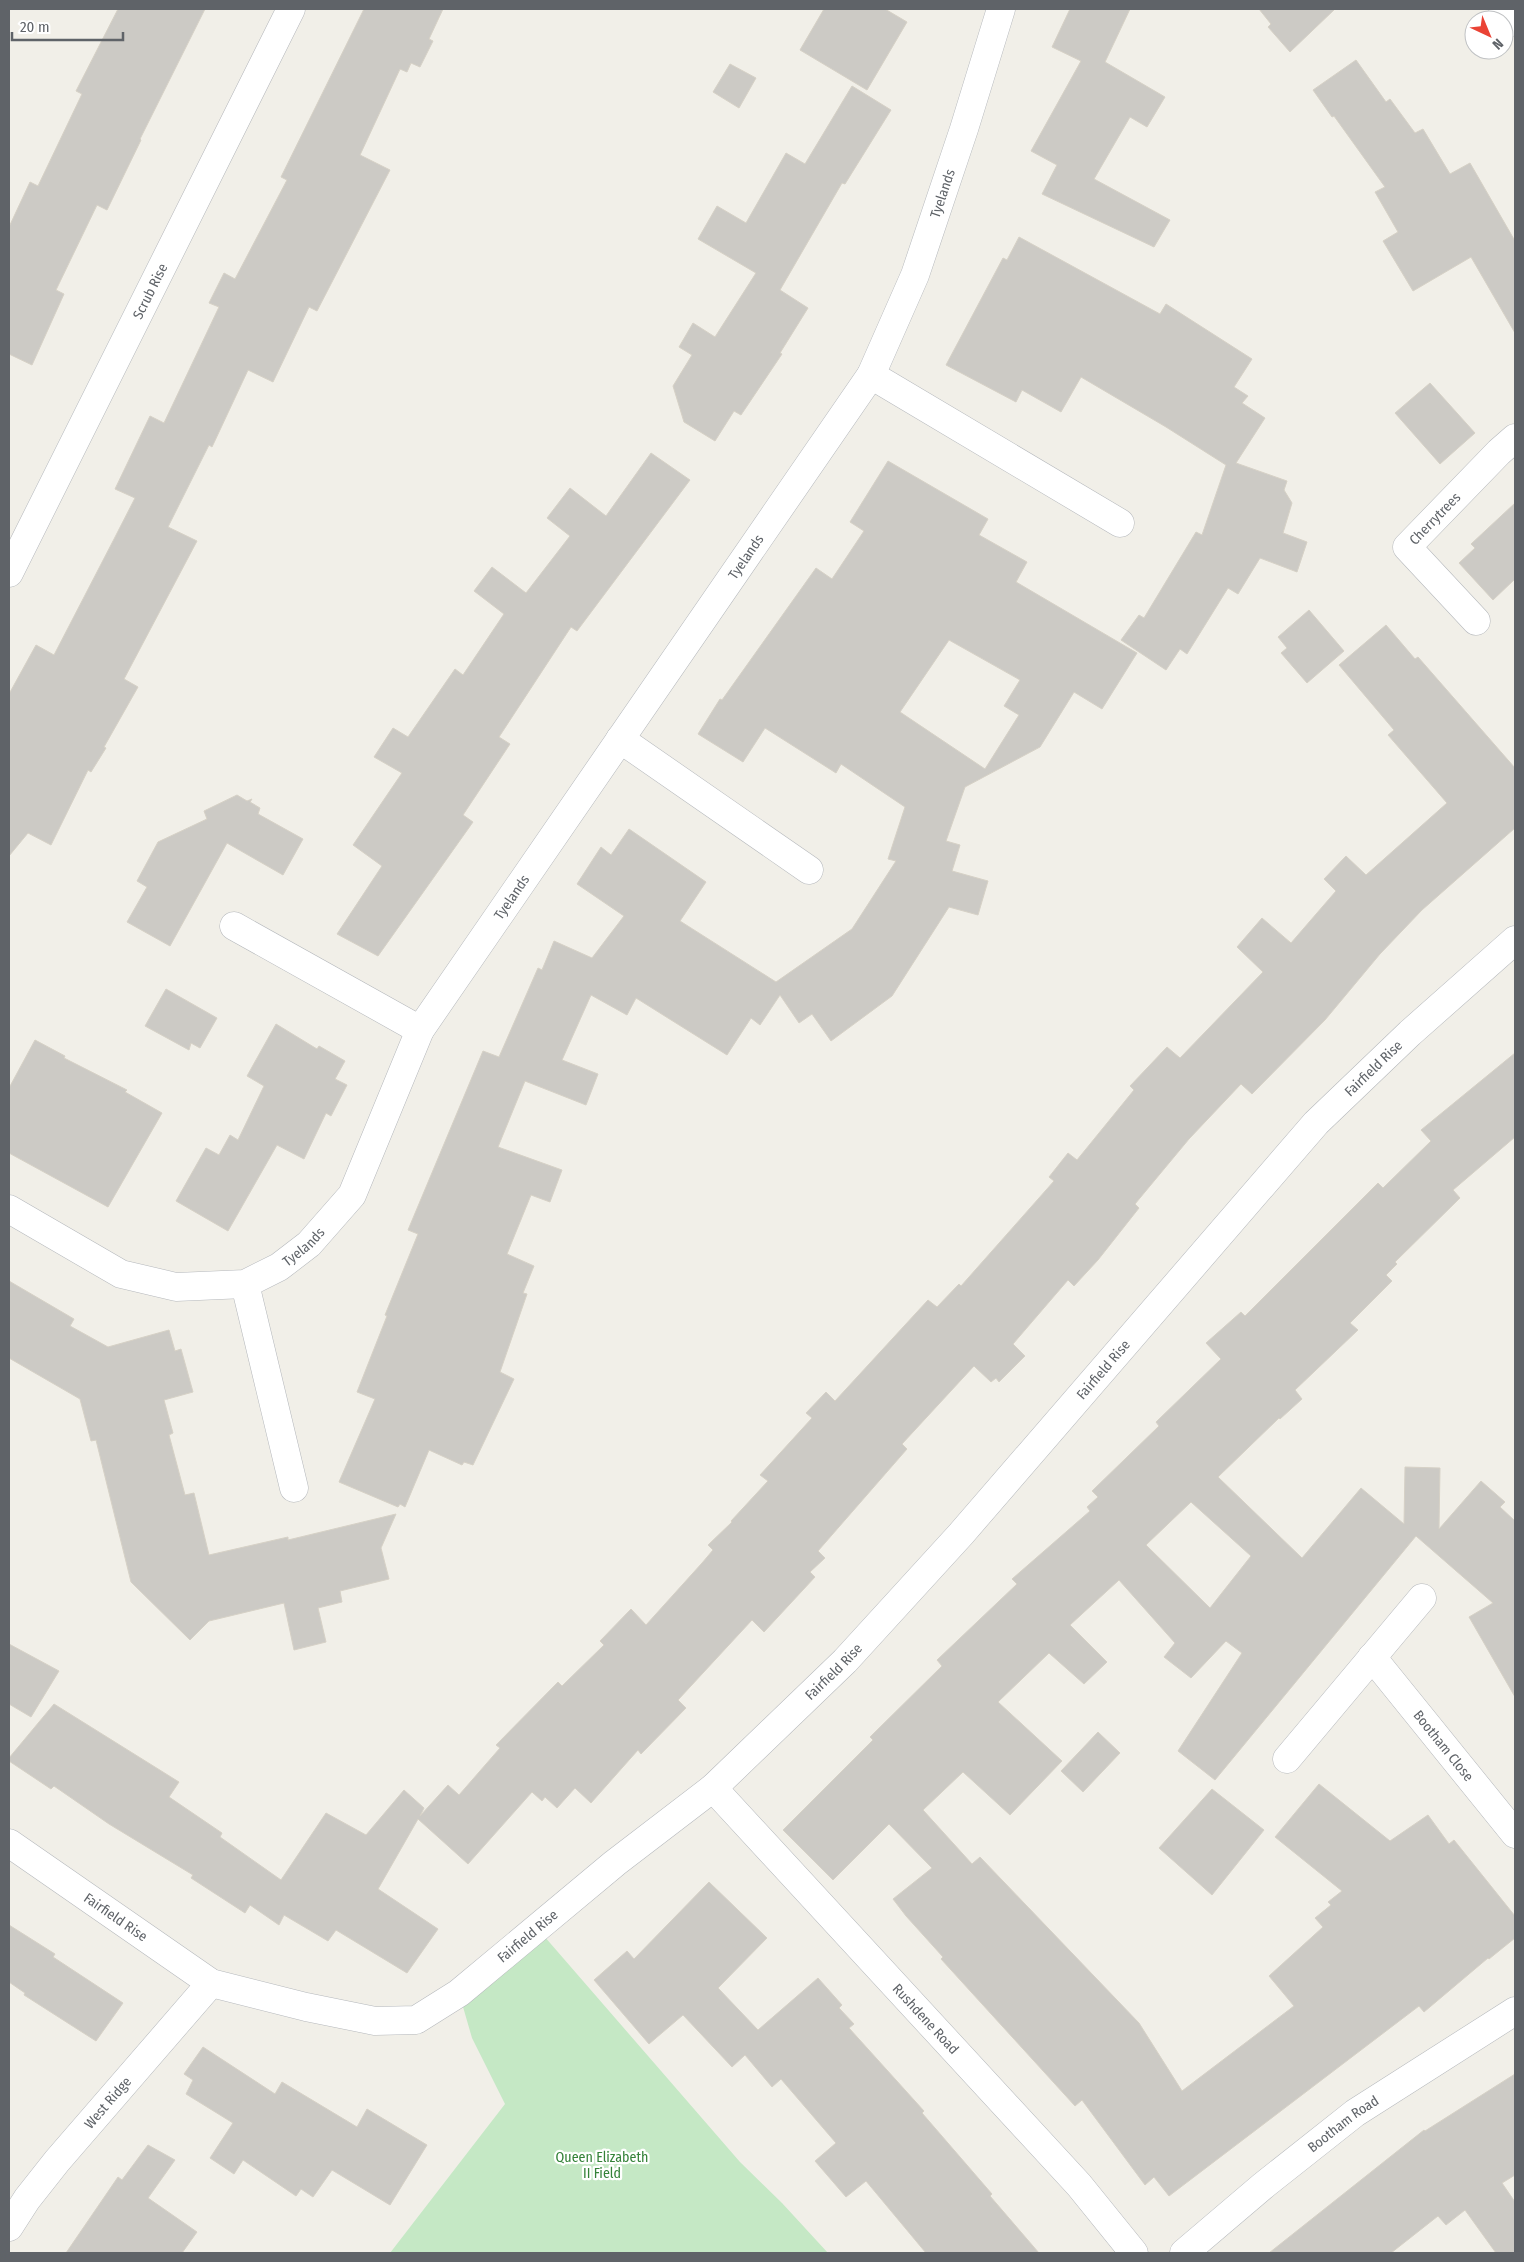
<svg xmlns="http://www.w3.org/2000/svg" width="1524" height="2262" font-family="'Fira Sans Condensed',sans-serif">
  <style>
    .green { fill: #c5e8c5 }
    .building { fill: #cccac5; stroke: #d6d1c6; fill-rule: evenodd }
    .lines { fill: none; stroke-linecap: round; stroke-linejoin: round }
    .minor-casing { stroke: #b5b8bc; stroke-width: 29 }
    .minor { stroke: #fff; stroke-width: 28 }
    .labels { text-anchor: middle; stroke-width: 4.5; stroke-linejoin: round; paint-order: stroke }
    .street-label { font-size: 14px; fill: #5f6368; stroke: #fff }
    .park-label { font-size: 14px; fill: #348238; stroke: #fff }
  </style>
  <rect width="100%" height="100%" fill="#f1efe8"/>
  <!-- green -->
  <path class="green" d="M 544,1936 L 740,2162 L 782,2203 L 828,2253 L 390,2253 L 505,2104 L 472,2038 L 459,1993 Z"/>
  <!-- building -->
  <path class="building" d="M 118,9 L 205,9 L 140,139 L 141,140 L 107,210 L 97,205 L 56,290 L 64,294 L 32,365 L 9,354 L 9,227 L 30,182 L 38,186 L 82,94 L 76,91 Z
    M 364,9 L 443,9 L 429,39 L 433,41 L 420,67 L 411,63 L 407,72 L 400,69 L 360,155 L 390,170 L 317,311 L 309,307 L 273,382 L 248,370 L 212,447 L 209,445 L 168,527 L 197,541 L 124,679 L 138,687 L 104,747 L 106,748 L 91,772 L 88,770 L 51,845 L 28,833 L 9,856 L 9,694 L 36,645 L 54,655 L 113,541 L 135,498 L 115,489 L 150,416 L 164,423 L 219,307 L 209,303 L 224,273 L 235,279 L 287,180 L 281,177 Z
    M 824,9 L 885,9 L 907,22 L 867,90 L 800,50 Z
    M 1070,9 L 1130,9 L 1105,62 L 1165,97 L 1147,127 L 1130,117 L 1094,179 L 1170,220 L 1154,247 L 1042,194 L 1057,165 L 1031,151 L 1081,61 L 1052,47 Z
    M 1259,9 L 1335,9 L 1290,52 L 1268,27 L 1271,24 Z
    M 1356,60 L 1386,102 L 1390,99 L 1415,133 L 1423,129 L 1450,174 L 1470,163 L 1515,241 L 1515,333 L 1471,257 L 1413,291 L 1383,241 L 1398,232 L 1375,192 L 1385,187 L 1334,116 L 1332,117 L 1313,90 Z
    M 730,64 L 756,78 L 739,108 L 713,92 Z
    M 852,86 L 891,110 L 845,184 L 842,183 L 780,290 L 808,308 L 780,353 L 782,354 L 741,415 L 734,411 L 715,441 L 684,422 L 673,386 L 692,355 L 679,347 L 693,323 L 715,337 L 756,273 L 698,239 L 717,206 L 746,223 L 786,153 L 805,164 Z
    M 1019,237 L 1160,314 L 1166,304 L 1252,359 L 1234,387 L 1248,396 L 1242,403 L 1265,418 L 1236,463 L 1287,481 L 1284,490 L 1292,503 L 1283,533 L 1307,542 L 1297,572 L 1260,558 L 1238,594 L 1228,588 L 1187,654 L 1180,649 L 1166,670 L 1121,640 L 1139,615 L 1144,618 L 1196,532 L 1202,535 L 1226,465 L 1166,427 L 1081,377 L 1061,412 L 1022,390 L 1016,402 L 946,365 L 1003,258 L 1007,260 Z
    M 1430,383 L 1475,433 L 1440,464 L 1395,413 Z
    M 651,453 L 690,480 L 577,631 L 571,627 L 499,737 L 510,744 L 463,815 L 473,822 L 378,956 L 337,934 L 382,866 L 353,845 L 402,773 L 374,757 L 393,728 L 408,737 L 455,669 L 463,675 L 504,614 L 474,591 L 492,567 L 526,593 L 570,536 L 547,518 L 570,488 L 606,516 Z
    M 888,461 L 988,519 L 979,535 L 1027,562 L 1016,582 L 1137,653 L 1102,709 L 1074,692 L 1040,747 L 965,787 L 946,841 L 960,845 L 952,871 L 988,881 L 978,915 L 949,907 L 892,996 L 831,1041 L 812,1014 L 799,1023 L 780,995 L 760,1025 L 751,1018 L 727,1055 L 636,998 L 627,1015 L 591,995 L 562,1060 L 598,1074 L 586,1105 L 525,1081 L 498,1147 L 562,1170 L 550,1202 L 531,1195 L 507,1254 L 534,1266 L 523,1293 L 527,1294 L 500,1372 L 514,1379 L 473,1465 L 464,1462 L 462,1465 L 429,1450 L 405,1507 L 400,1504 L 398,1507 L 339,1482 L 375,1399 L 357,1392 L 387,1316 L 385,1315 L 418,1234 L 408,1230 L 483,1051 L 499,1057 L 538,968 L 542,970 L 554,941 L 592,958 L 624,916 L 577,884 L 601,847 L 611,855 L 629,829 L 706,882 L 680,921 L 776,982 L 852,929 L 896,861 L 888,859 L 905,807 L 841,764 L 836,773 L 765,728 L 743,762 L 698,734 L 720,699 L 722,700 L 816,568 L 832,579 L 864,531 L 850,522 ZM 949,640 L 1020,680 L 1004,706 L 1019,715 L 985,769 L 900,712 Z
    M 1515,503 L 1515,579 L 1493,600 L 1459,563 L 1475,548 L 1471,544 Z
    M 1309,610 L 1344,651 L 1307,683 L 1281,653 L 1287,648 L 1278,637 Z
    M 1386,625 L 1415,659 L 1418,657 L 1515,768 L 1515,828 L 1422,910 L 1380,954 L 1325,1020 L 1252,1094 L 1241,1084 L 1189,1139 L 1135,1204 L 1139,1208 L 1098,1260 L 1074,1286 L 1068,1280 L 1013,1344 L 1025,1356 L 999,1382 L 996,1378 L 991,1382 L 974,1366 L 902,1444 L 907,1449 L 818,1551 L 825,1558 L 810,1572 L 815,1577 L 764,1632 L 752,1620 L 678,1700 L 686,1708 L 641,1754 L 638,1750 L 591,1803 L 575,1788 L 557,1808 L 545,1797 L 542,1801 L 532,1792 L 468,1864 L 418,1819 L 378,1889 L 438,1929 L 407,1973 L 336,1930 L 328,1941 L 284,1915 L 279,1925 L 250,1905 L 245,1913 L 191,1878 L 193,1875 L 109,1824 L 54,1786 L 51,1789 L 9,1761 L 9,1758 L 54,1704 L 179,1782 L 169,1797 L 222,1833 L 220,1837 L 281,1880 L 326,1813 L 366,1835 L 404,1790 L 424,1808 L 420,1816 L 448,1785 L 459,1795 L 500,1748 L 496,1745 L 558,1682 L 562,1686 L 604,1645 L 600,1641 L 631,1609 L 646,1625 L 702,1563 L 713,1550 L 708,1545 L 732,1522 L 731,1521 L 768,1481 L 760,1475 L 812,1418 L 806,1413 L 826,1392 L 835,1401 L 928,1300 L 937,1307 L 959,1284 L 961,1286 L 1054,1181 L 1049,1177 L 1068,1153 L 1077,1160 L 1134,1090 L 1130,1086 L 1167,1047 L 1180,1058 L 1263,972 L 1237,947 L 1262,918 L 1291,943 L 1336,891 L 1324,879 L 1346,856 L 1366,875 L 1447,803 L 1388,735 L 1394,730 L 1339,665 Z
    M 237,795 L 247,801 L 252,799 L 250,802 L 260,808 L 258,814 L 303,839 L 283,875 L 227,843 L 170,946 L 127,922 L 147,887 L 137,881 L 158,842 L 207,819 L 204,811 Z
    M 166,989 L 217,1018 L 200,1048 L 191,1043 L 189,1050 L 145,1026 Z
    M 276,1024 L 317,1049 L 319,1046 L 345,1061 L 335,1079 L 347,1085 L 331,1116 L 326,1113 L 304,1159 L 277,1145 L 228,1231 L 176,1201 L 206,1148 L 219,1155 L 230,1135 L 238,1140 L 264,1086 L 247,1076 Z
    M 35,1040 L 65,1056 L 64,1058 L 127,1090 L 125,1092 L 162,1113 L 108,1207 L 9,1153 L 9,1088 Z
    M 1515,1053 L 1515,1137 L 1453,1190 L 1460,1198 L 1395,1262 L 1397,1264 L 1386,1275 L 1392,1281 L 1350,1323 L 1358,1330 L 1295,1390 L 1302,1399 L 1280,1419 L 1279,1418 L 1218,1477 L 1302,1558 L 1361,1488 L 1404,1524 L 1405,1467 L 1440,1468 L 1439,1529 L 1481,1481 L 1505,1502 L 1500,1507 L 1515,1521 L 1515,1697 L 1469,1617 L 1493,1603 L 1416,1536 L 1215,1780 L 1178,1751 L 1242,1653 L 1226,1641 L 1191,1678 L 1164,1657 L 1175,1643 L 1119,1580 L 1070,1625 L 1107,1662 L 1084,1684 L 1049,1653 L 998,1702 L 1062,1761 L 1010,1815 L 963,1772 L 923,1810 L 972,1864 L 980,1857 L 1139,2023 L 1182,2091 L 1294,2006 L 1269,1976 L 1323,1927 L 1315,1918 L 1331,1905 L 1328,1902 L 1342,1891 L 1275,1837 L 1319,1784 L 1390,1841 L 1428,1815 L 1449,1844 L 1454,1840 L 1515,1916 L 1515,1938 L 1489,1959 L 1488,1958 L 1424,2012 L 1419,2006 L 1169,2196 L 1154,2177 L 1145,2185 L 1082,2100 L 1075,2106 L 941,1959 L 943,1957 L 906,1916 L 893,1899 L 932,1868 L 889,1824 L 833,1880 L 783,1830 L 873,1740 L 870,1737 L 942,1666 L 937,1660 L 1017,1584 L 1012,1579 L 1090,1511 L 1087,1507 L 1098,1497 L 1092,1491 L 1159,1426 L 1156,1422 L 1221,1359 L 1206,1343 L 1241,1312 L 1245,1316 L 1378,1183 L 1383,1188 L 1431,1141 L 1421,1130 ZM 1191,1502 L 1251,1556 L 1210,1608 L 1146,1545 Z
    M 9,1281 L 74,1319 L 70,1326 L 108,1347 L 169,1330 L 175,1351 L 181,1349 L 193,1392 L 164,1400 L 173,1433 L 169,1435 L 185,1495 L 194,1493 L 209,1555 L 288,1537 L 288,1540 L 396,1514 L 381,1548 L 389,1579 L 340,1591 L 342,1602 L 318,1608 L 326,1642 L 294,1650 L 284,1603 L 209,1621 L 190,1640 L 131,1582 L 96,1440 L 91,1441 L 80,1399 L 9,1358 Z
    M 9,1644 L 59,1671 L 31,1717 L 9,1704 Z
    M 1098,1732 L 1120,1753 L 1083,1792 L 1061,1771 Z
    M 1212,1789 L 1264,1830 L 1212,1895 L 1159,1848 Z
    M 709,1882 L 767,1938 L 718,1988 L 758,2030 L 818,1978 L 842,2005 L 839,2008 L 854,2024 L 849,2028 L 924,2111 L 922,2113 L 992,2194 L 990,2196 L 1039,2253 L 926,2253 L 866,2181 L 846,2197 L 815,2161 L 836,2143 L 781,2079 L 772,2087 L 745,2055 L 732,2067 L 683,2015 L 649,2044 L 594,1980 L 627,1951 L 634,1959 Z
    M 9,1925 L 55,1954 L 53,1957 L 123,2003 L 96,2041 L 24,1995 L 25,1993 L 9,1982 Z
    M 203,2047 L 275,2094 L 282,2082 L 357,2127 L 367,2109 L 427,2145 L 390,2205 L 332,2170 L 313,2197 L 301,2189 L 296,2196 L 243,2160 L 234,2174 L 210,2158 L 233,2123 L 186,2094 L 193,2080 L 184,2074 Z
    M 1515,2074 L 1515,2175 L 1502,2183 L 1515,2202 L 1515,2253 L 1496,2253 L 1465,2210 L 1446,2225 L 1438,2216 L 1391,2253 L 1269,2253 L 1424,2130 L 1425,2131 Z
    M 148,2145 L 175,2160 L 148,2198 L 197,2232 L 182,2253 L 66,2253 L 118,2177 L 122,2180 Z"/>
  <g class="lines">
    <!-- minor casing -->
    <g class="minor-casing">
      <g id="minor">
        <path d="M 1503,9 L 1515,22"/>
        <path d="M 871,375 L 1120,523"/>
        <path id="s1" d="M 9,573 L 291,9"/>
        <path id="s2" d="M 1476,621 L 1407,547 L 1499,452 L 1515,438"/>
        <path d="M 620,739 L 809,870"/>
        <path d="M 234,926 L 420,1030"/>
        <path id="s3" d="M 9,1209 L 121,1274 L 176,1287 L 245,1284 L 279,1267 L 309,1244 L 352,1195 L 420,1030 L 871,375 L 915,275 L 964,129 L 1001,9"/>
        <path d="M 245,1284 L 294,1488"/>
        <path id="s4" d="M 1372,1657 L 1515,1834"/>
        <path d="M 1287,1759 L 1422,1598"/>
        <path id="s5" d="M 713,1788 L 1079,2185 L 1134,2253"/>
        <path id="s6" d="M 9,1843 L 211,1983 L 306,2007 L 375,2021 L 416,2020 L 459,1993 L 615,1863 L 713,1788 L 845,1661 L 961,1534 L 1316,1123 L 1410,1033 L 1515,940"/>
        <path id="s7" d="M 9,2227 L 27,2199 L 57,2161 L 211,1983"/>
        <path id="s8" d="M 1184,2253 L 1264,2185 L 1355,2113 L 1515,2011"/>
      </g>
    </g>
    <!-- minor -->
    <use href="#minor" class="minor"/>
  </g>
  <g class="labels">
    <!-- street labels -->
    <g class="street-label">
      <text dy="5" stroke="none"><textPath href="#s3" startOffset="1565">Tyelands</textPath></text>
      <text dy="5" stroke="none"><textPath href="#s1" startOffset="315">Scrub Rise</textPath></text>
      <text dy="5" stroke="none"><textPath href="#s2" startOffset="141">Cherrytrees</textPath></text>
      <text dy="5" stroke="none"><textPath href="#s3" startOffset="1149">Tyelands</textPath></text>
      <text dy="5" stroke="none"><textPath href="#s3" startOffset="736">Tyelands</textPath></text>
      <text dy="5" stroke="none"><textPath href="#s6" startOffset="1810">Fairfield Rise</textPath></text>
      <text dy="5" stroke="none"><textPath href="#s3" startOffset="325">Tyelands</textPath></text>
      <text dy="5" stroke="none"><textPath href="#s6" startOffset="1405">Fairfield Rise</textPath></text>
      <text dy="5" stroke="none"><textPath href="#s6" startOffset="1000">Fairfield Rise</textPath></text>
      <text dy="5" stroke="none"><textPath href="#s4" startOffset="114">Bootham Close</textPath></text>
      <text dy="5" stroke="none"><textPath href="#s6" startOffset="130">Fairfield Rise</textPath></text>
      <text dy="5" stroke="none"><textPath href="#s6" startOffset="595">Fairfield Rise</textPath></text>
      <text dy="5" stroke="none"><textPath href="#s5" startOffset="314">Rushdene Road</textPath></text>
      <text dy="5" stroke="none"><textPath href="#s7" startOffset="159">West Ridge</textPath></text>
      <text dy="5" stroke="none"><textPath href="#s8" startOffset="205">Bootham Road</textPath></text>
    </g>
    <!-- park labels -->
    <g class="park-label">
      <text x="602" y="2162">Queen Elizabeth<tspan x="602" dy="16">II Field</tspan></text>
    </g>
  </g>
  <!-- border -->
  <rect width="1524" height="2262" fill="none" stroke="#5f6368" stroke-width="20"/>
  <!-- north arrow -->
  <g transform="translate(1489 35) rotate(136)"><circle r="24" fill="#ffffff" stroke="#bfc1c3"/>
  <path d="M0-4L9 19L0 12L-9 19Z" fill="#ea4335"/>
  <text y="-8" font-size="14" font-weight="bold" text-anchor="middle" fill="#5f6368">N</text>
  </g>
  <!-- scale -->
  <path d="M12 32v8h111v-8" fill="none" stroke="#5f6368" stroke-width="2.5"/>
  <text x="20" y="32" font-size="15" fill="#5f6368" stroke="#ffffff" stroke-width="4" paint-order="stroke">20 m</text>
</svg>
